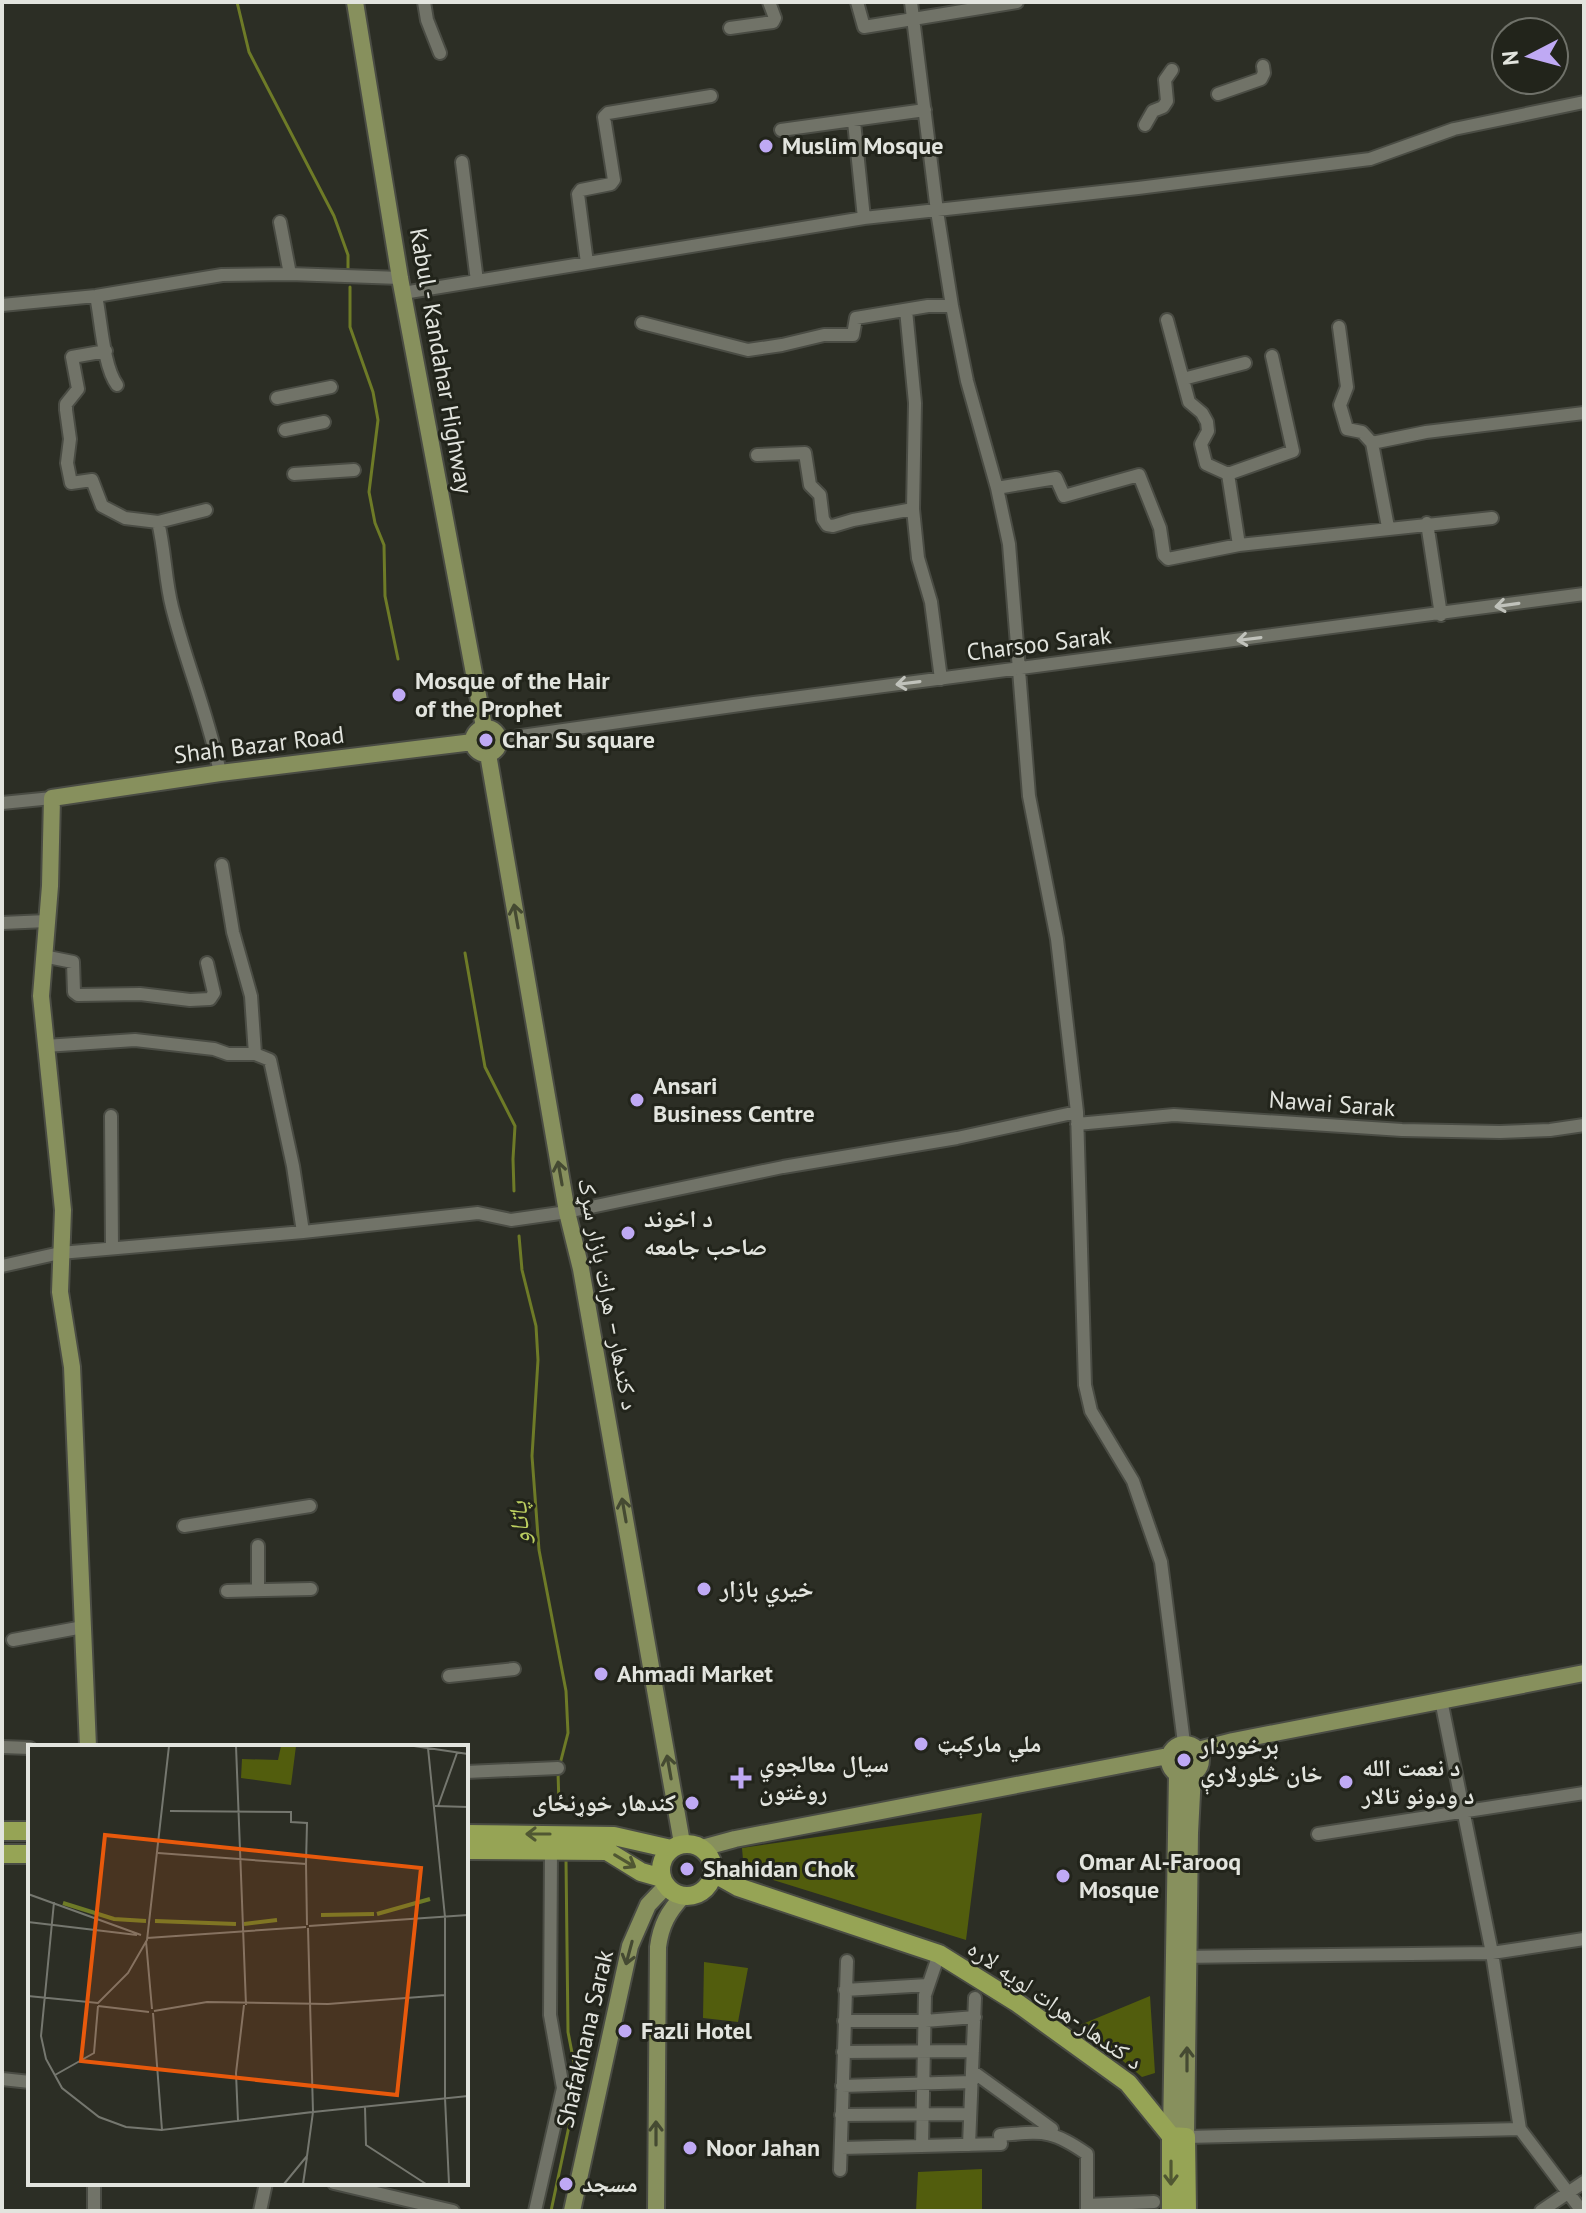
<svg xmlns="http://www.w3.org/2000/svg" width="1586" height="2213" font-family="'PT Sans','Noto Naskh Arabic',sans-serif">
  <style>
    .green { fill: #525d0d }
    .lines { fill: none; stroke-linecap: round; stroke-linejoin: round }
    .stream { stroke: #6e7b27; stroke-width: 3 }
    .minor-casing { stroke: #4a4c44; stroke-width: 16 }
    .major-casing { stroke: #4a4c44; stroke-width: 20 }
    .highway-casing { stroke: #4a4c44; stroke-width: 22 }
    .minor { stroke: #717368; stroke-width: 12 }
    .major { stroke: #87905d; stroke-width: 16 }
    .highway { stroke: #96a455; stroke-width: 18 }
    .oneway { stroke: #c0c2bb }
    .oneway2 { stroke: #454a32 }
    .oneway3 { stroke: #505732 }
    .poi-dot { fill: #bfa9f4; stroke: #22241b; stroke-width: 3 }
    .labels { text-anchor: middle; stroke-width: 6; stroke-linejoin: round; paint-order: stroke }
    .poi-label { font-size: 24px; font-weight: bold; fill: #e2e4de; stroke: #22241b; text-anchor: start }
    .street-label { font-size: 24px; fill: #e2e4de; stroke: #22241b }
    .water-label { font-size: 26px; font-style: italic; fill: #bccf60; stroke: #22241b }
    .inset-river { fill: none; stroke: #6e7b27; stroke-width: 4 }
    .inset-road { fill: none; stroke: #75776f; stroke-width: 2 }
    .view { fill: #e8590c; fill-opacity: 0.15; stroke: #e8590c; stroke-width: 4 }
    .inset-edge { fill: none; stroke: #e2e4de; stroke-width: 4 }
  </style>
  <rect width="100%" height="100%" fill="#2c2e25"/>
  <!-- green -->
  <path class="green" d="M 982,1813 L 966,1940 L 744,1871 L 742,1848 Z
    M 704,1962 L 748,1968 L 738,2022 L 703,2018 Z
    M 1150,1996 L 1155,2073 L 1142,2077 L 1080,2025 Z
    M 982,2169 L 982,2211 L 916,2211 L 918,2172 Z"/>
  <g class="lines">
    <!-- stream -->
    <path class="stream" d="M 237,2 L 249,52 L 334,216 L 348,255 L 348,268
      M 350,287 L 350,327 L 373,392 L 378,420 L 369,492 L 375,523 L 384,545 L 385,596 L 398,659
      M 465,953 L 485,1067 L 515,1126 L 513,1159 L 514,1191
      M 519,1236 L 522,1270 L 536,1326 L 538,1360 L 532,1456 L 539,1550 L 566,1691 L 568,1733 L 560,1764
      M 558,1772 L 559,1804
      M 551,2211 L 578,2084 L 568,2032 L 566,1860"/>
    <!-- minor casing -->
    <g class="minor-casing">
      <path id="minor" d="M 424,2 L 427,20 L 440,53
        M 857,2 L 864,27 L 1017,2
        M 911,2 L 937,211 L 952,306 L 967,381 L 997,488 L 1009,544 L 1029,796 L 1057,939 L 1077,1112 L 1085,1385 L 1091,1411 L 1133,1481 L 1161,1562 L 1184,1743
        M 730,28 L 773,22 L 775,18 L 769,2
        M 1218,94 L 1261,79 L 1264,73 L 1263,66
        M 854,122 L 864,218
        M 1145,125 L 1153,111 L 1163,107 L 1167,101 L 1165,80 L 1172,70
        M 781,130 L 925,110
        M 462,162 L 477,281
        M 280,222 L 290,274
        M 587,263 L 578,194 L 581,190 L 611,184 L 614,180 L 604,117 L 608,113 L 711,96
        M 403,293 L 864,218 L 1138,188 L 1370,159 L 1454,129 L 1584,102
        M 96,296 C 101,319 103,366 117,385
        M 2,305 L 96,296 L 222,275 L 290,274 L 400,278
        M 906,310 L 915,403 L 913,509 L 918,558 L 931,602 L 941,679
        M 1167,320 L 1189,402 L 1202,413 L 1207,422 L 1208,431 L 1201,444 L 1206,464 L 1228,474 L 1239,545
        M 642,323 L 748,350 L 782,345 L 824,335 L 853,335 L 856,318 L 928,306 L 952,306
        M 1339,327 L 1347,387 L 1340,405 L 1347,429 L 1362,432 L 1372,443 L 1388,527
        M 106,351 L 72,357 L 78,389 L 66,404 L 66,410 L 70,439 L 67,463 L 71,483 L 92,480 L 102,506 L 125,518 L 158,522 C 165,550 165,580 172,607 C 186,663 209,717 220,773
        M 1183,379 L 1245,363
        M 277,398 L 331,387
        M 285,430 L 324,422
        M 1372,443 L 1426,432 L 1584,413
        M 757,455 L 805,453 L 810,485 L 820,495 L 823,519 L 827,525 L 833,526 L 853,520 L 913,509
        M 294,474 L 354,470
        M 1228,474 L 1293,451 L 1272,356
        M 997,488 L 1056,478 L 1064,496 L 1139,475 L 1160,528 L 1164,555 L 1168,559 L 1239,545 L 1492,518
        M 158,522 L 206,510
        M 1427,523 L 1441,615
        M 499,739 L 754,703 L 1584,594
        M 2,803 L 52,798
        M 222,865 L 233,932 L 251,996 L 255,1054
        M 2,923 L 47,921
        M 43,956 L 73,962 L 74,992 L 78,995 L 140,994 L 190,1000 L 210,999 L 214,993 L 207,963
        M 45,1046 L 135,1040 L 214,1049 L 228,1054 L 255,1054 L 270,1060 L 293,1166 L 303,1232
        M 111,1116 L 112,1248
        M 1077,1124 L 1174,1115 L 1402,1130 L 1500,1132 L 1550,1130 L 1584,1125
        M 2,1266 L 60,1253 L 303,1232 L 478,1213 L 511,1220 L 567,1212 L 783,1167 L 957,1138 L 1077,1112
        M 184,1526 L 310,1506
        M 258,1589 L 258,1546
        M 227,1591 L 311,1589
        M 13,1640 L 83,1627
        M 449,1676 L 514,1669
        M 1441,1700 L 1492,1953 L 1520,2129
        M 2,1747 L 30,1748
        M 466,1772 L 558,1768
        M 1318,1834 L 1584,1793
        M 1180,1957 L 1492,1953 L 1584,1939
        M 845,1990 L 928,1985
        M 844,2021 L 925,2021 L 975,2017
        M 843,2052 L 973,2051
        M 972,2071 L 1052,2129
        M 2,2079 L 30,2082
        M 842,2086 L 972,2082
        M 841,2115 L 970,2114
        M 1186,2137 L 1520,2129 L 1582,2211
        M 969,2145 L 975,1998
        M 922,2146 L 925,1995 L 939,1954
        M 841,2148 L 1001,2144 L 1000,2135 C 1042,2132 1050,2128 1087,2154 L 1087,2211
        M 840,2170 L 847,1961
        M 334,2183 L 453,2211
        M 1087,2205 L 1154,2202
        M 94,2211 L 94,2183
        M 260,2211 L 266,2183
        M 535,2211 L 563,2088 L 550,2015 L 551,1850
        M 1541,2211 L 1584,2182"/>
    </g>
    <!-- major casing -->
    <g class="major-casing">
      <path id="major" d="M 355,2 L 400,278 L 484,727
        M473 741a13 13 0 1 1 26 0a13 13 0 1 1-26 0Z
        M 488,754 L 567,1212 L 581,1269 L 682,1843
        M1169 1760a16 16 0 1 1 32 0a16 16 0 1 1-32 0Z
        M 88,1747 L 72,1367 L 60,1292 L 63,1210 L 41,996 L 50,886 L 52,798 L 220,773 L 473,742
        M 1198,1750 L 1233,1741 L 1584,1673
        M 702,1848 L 735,1839 L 1168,1756
        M 1171,2136 L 1177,1774
        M 1186,2137 L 1190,1833 L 1193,1774
        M 572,2211 L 630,1946 L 648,1905 L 666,1886
        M 656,2211 L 658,1947 C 661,1925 668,1912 683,1896"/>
    </g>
    <!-- highway casing -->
    <g class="highway-casing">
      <path id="highway" d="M 2,1831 L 30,1831
        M 466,1834 L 614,1836 L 671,1849
        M661 1870a26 26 0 1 1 52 0a26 26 0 1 1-52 0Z
        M 466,1850 L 607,1851 L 641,1872 L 662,1878
        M 2,1854 L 30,1854
        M 713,1873 L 738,1887 L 939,1954 L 1016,2002 L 1128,2083 L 1171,2136 L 1171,2211
        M 1171,2136 L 1186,2137 L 1187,2211"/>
    </g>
    <!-- minor -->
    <use href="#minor" class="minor"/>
    <!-- major -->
    <use href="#major" class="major"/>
    <!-- highway -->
    <use href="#highway" class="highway"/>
  </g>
  <!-- one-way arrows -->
  <defs><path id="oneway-shaft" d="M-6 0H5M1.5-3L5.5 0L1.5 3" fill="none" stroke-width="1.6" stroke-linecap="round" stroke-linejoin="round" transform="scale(2)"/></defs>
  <g class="oneway">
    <use href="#oneway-shaft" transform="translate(1507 605) rotate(172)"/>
    <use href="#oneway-shaft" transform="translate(1249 639) rotate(173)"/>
    <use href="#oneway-shaft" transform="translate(908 683) rotate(173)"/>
  </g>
  <g class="oneway2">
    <use href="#oneway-shaft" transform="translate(516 916) rotate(-100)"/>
    <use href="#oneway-shaft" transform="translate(560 1173) rotate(-100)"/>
    <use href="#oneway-shaft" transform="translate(624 1510) rotate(-100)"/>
    <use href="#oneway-shaft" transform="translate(669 1767) rotate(-100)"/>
    <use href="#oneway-shaft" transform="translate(629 1953) rotate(105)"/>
    <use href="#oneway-shaft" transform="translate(1187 2059) rotate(-90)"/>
    <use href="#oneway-shaft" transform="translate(656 2133) rotate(-90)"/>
  </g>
  <g class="oneway3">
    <use href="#oneway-shaft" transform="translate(538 1834) rotate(-180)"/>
    <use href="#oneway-shaft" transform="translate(625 1861) rotate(31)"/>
    <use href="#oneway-shaft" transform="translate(1171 2173) rotate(90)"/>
  </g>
  <!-- markers -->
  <g class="poi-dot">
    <circle cx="766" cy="146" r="8"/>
    <circle cx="399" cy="695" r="8"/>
    <circle cx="486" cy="740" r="8"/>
    <circle cx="637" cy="1100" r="8"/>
    <circle cx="628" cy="1233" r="8"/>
    <circle cx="704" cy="1589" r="8"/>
    <circle cx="601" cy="1674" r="8"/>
    <circle cx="921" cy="1744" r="8"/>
    <circle cx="1184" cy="1760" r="8"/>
    <path d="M737 1766h8v8h8v8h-8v8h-8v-8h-8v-8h8z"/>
    <circle cx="1346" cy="1782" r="8"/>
    <circle cx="692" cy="1803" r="8"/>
    <circle cx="687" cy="1869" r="8"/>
    <circle cx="1063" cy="1876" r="8"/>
    <circle cx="625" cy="2031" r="8"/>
    <circle cx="690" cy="2148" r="8"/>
    <circle cx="566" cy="2184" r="8"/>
  </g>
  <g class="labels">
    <!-- poi labels -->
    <g class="poi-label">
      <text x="782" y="154">Muslim Mosque</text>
      <text x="415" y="689">Mosque of the Hair<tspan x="415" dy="28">of the Prophet</tspan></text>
      <text x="502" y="748">Char Su square</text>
      <text x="653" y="1094">Ansari<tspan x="653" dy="28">Business Centre</tspan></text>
      <text x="644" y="1227">د اخوند<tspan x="644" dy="28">صاحب جامعه</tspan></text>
      <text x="720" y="1597">خیري بازار</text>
      <text x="617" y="1682">Ahmadi Market</text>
      <text x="937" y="1752">ملي مارکېټ</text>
      <text x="1200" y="1754">برخوردار<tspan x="1200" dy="28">خان څلورلارې</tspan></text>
      <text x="759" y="1772">سيال معالجوي<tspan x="759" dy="28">روغتون</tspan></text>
      <text x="1362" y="1776">د نعمت الله<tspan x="1362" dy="28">د ودونو تالار</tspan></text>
      <text x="676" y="1811" text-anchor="end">کندهار خوړنځای</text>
      <text x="1079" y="1870">Omar Al-Farooq<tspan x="1079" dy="28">Mosque</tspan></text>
      <text x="703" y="1877">Shahidan Chok</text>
      <text x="641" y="2039">Fazli Hotel</text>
      <text x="706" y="2156">Noor Jahan</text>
      <text x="582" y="2192">مسجد</text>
    </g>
    <!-- street labels -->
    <g class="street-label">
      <text transform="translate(441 361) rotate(80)" y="8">Kabul - Kandahar Highway</text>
      <text transform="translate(1039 644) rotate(-7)" y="8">Charsoo Sarak</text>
      <text transform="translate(259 745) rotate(-7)" y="8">Shah Bazar Road</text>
      <text transform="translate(1332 1104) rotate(4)" y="8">Nawai Sarak</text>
      <text transform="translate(608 1294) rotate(79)" y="8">د کندهار – هرات بازار سړک</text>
      <text transform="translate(1055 2005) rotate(35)" y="8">د کندهار-هرات لويه لاره</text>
      <text transform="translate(585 2039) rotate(-77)" y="8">Shafakhana Sarak</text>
    </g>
    <!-- water labels -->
    <g class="water-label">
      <text transform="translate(519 1523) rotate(-95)" y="9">پاتاو</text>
    </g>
  </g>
  <!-- overview -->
  <g transform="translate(28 1745)">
    <rect width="440" height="440" fill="#2c2e25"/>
    <path d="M 253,1 L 268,1 L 263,40 L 213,33 L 214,14 L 250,15 Z" fill="#525d0d"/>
    <path class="inset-river" d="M 35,158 L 86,174 L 118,176M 349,169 L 402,154M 293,170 L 346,169M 127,176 L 208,179M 216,179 L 249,175"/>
    <path class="inset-road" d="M 208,1 L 218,260M 386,1 L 440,9M 400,3 L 417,172 L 417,353M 407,61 L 440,62M 410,61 L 429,8M 142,66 L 263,67 L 263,77 L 279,78 L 278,119M 130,108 L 278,119 L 279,180M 0,149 L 113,190M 26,157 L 13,291 L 18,314 L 34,343 L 71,372 L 98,382 L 134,385M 0,177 L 109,190M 281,181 L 440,170M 280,183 L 285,367M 119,193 L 278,182M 118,196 L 124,264M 0,251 L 70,258 L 100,228 L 119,195 L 141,1M 70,261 L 121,267M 126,266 L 179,257 L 300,259 L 417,250M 125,268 L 134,385 L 285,367 L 279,411 L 256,439M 27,330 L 66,308 L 70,261M 417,353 L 421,439M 337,362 L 338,400 L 398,439M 285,367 L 440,351M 210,376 L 208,328 L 216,260M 275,439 L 279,412"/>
    <path class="view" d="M 77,90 L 393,123 L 369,350 L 53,316 Z"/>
    <rect width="440" height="440" class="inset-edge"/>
  </g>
  <!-- border -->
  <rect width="1586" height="2213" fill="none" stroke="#e2e4de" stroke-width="8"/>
  <!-- north arrow -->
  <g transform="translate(1530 56) rotate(264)"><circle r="38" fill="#22241b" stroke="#6f7169" stroke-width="2"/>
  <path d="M0-6L14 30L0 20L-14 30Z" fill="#bfa9f4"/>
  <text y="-12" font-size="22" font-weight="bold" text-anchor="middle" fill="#e2e4de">N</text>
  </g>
</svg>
